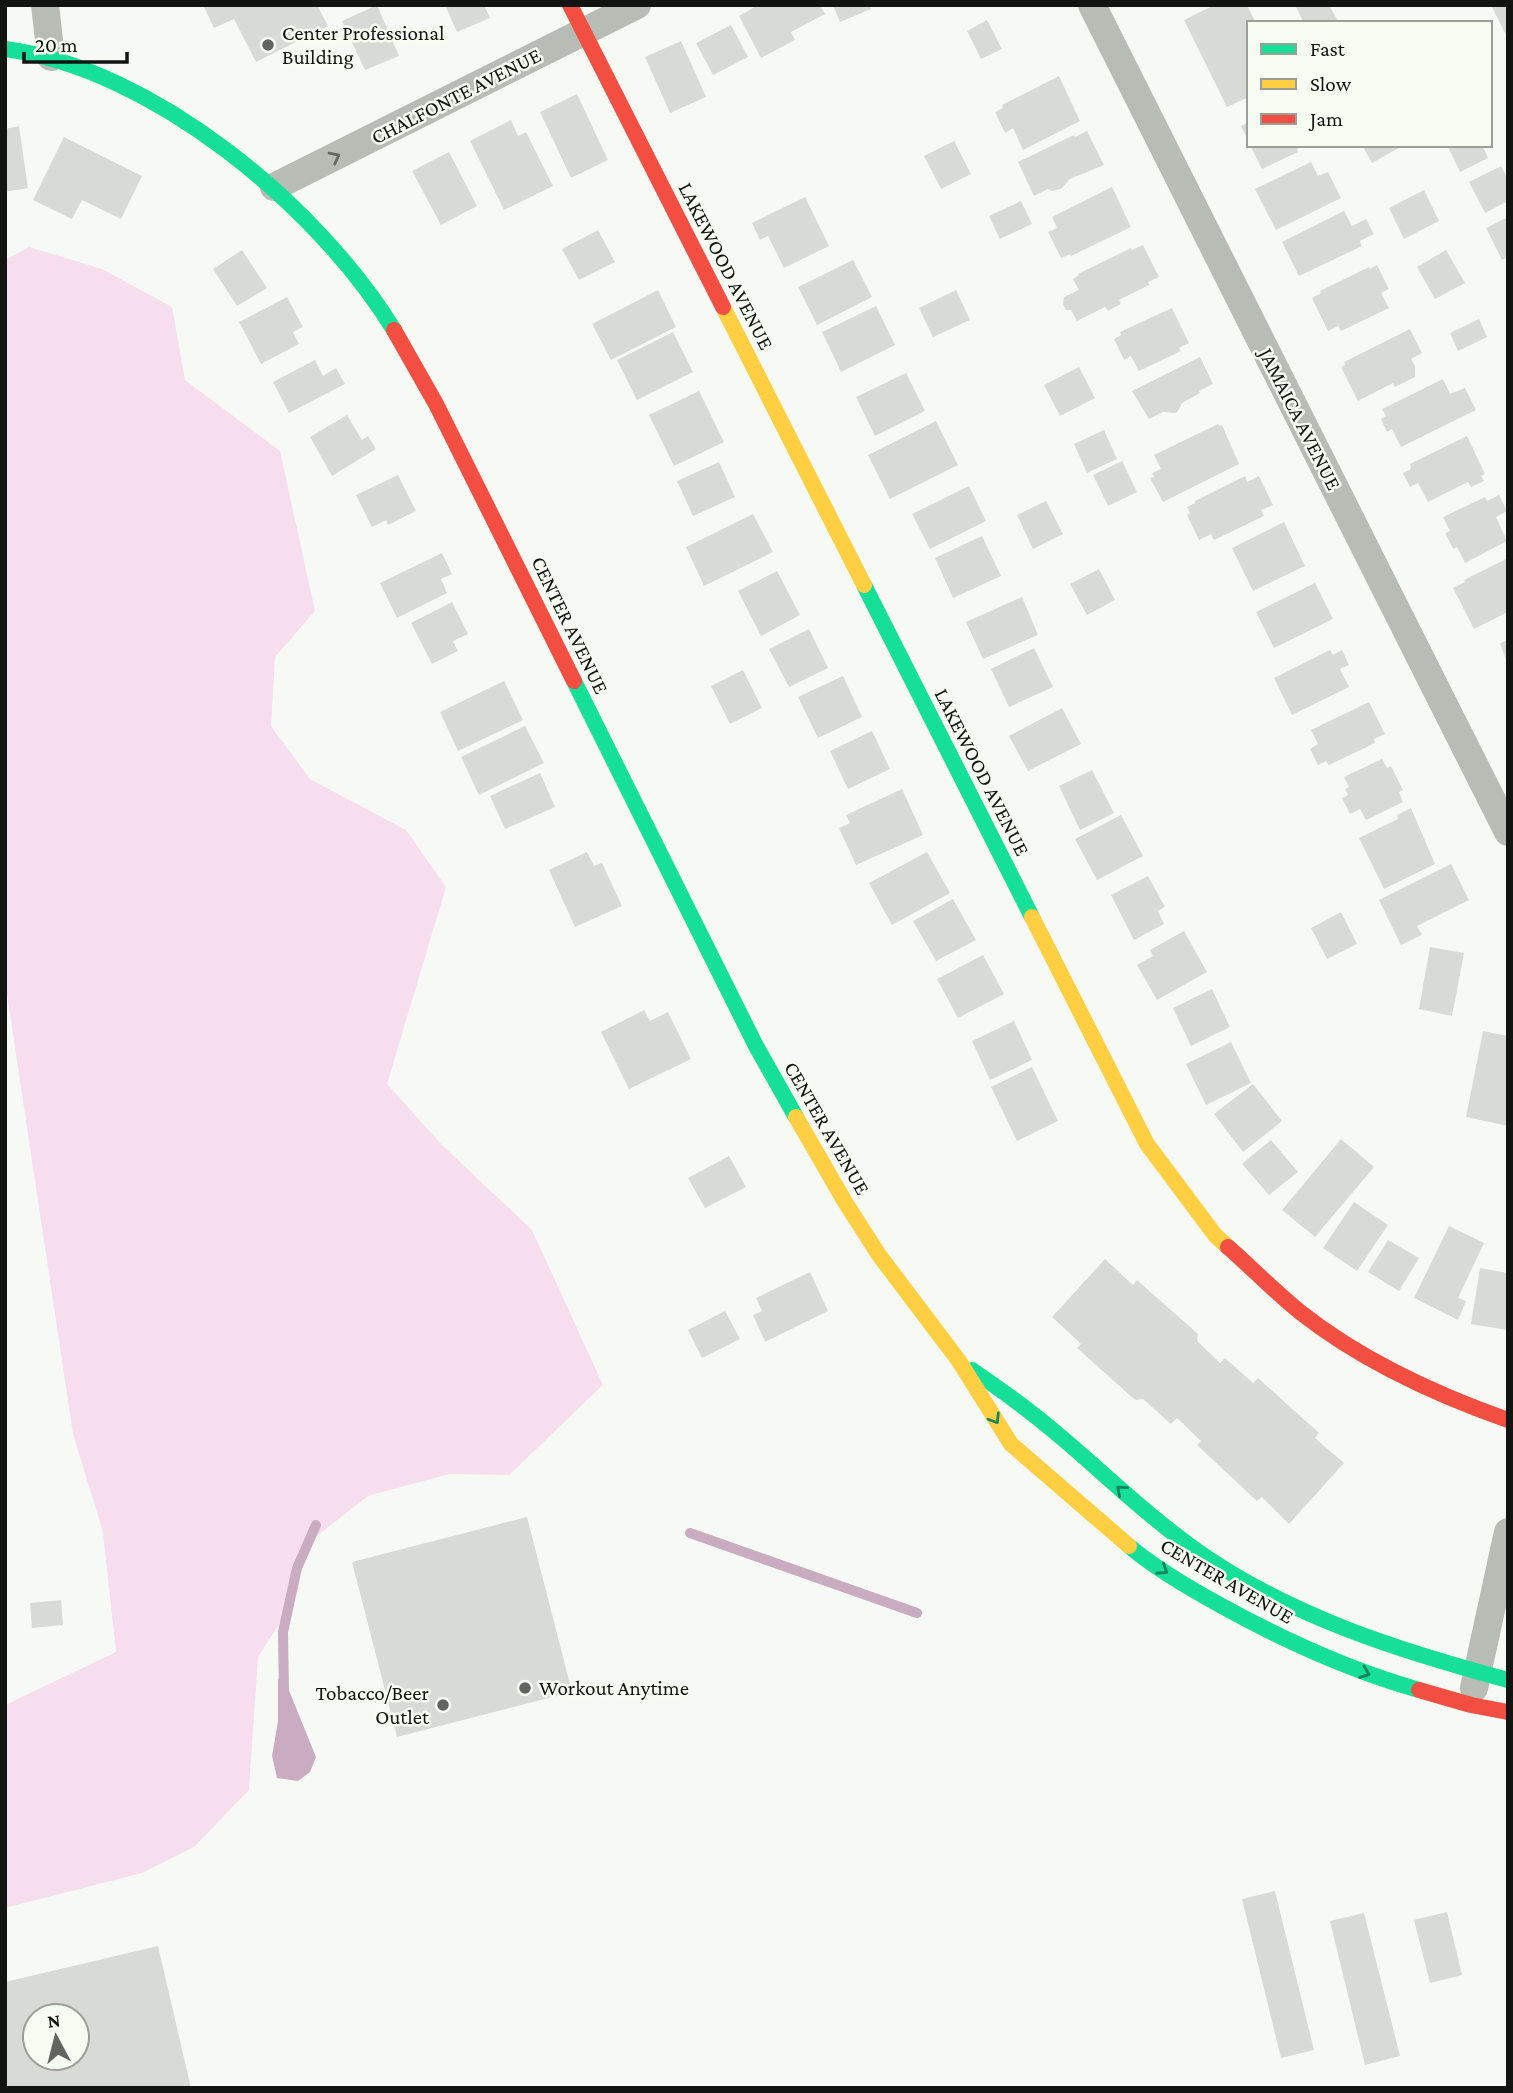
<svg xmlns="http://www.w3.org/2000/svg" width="1513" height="2093" font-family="'Crimson Pro',serif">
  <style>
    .green { fill: #f6deee }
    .water { fill: #caacc2 }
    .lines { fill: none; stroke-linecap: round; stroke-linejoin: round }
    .stream { stroke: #caacc2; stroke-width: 10 }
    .building { fill: #d8dad6; fill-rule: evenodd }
    .street { stroke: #b7bcb4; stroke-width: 28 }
    .fast { stroke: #16e098; stroke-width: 16 }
    .slow { stroke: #ffcf43; stroke-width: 16 }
    .jam { stroke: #f24e42; stroke-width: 16 }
    .oneway { stroke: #646862 }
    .oneway2 { stroke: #14845b }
    .poi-dot { fill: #626460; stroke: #f6fcf2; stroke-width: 2.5 }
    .labels { text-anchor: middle; stroke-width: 5; stroke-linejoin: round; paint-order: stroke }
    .poi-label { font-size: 21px; fill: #121411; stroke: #f6fcf2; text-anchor: start }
    .street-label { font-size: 21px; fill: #121411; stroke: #f6fcf2 }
  </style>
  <rect width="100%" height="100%" fill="#f7faf4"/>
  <!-- green -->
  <path class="green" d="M 29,247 L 102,269 L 172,307 L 185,380 L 280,451 L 315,611 L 275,657 L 271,726 L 310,779 L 406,830 L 446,887 L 387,1084 L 442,1145 L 532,1230 L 603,1385 L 509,1475 L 449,1474 L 368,1496 L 304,1546 L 292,1604 L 258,1657 L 249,1790 L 194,1847 L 142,1873 L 5,1908 L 5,1705 L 116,1652 L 103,1532 L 73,1434 L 5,981 L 5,260 Z"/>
  <!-- water -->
  <path class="water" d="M 278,1679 L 286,1683 L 316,1757 L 310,1772 L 298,1781 L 277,1778 L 272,1756 L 278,1721 Z"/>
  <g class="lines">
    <!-- stream -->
    <path class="stream" d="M 690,1533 L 917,1613
      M 284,1695 L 283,1632 L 297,1568 L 316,1525"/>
  </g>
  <!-- building -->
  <path class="building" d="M 203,5 L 317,5 L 328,26 L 256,62 L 234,19 L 214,28 Z
    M 377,5 L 399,56 L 365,70 L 342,21 Z
    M 445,5 L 484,5 L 490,18 L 457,32 Z
    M 758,5 L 820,5 L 825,14 L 791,32 L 795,40 L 761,58 L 739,16 Z
    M 833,5 L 869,5 L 871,9 L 840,22 Z
    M 1214,5 L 1247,5 L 1256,23 L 1249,23 L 1249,97 L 1227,107 L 1184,20 Z
    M 1295,5 L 1329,5 L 1339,23 L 1304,23 Z
    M 1495,5 L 1508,5 L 1508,39 L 1492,7 Z
    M 987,20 L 1002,49 L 981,59 L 967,31 Z
    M 731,25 L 748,57 L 713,75 L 696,43 Z
    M 681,41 L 706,97 L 670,113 L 645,57 Z
    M 1059,76 L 1080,121 L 1023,150 L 1013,128 L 1005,133 L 995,112 L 1003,108 L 1002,105 Z
    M 577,94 L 608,160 L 571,178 L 540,112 Z
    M 511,120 L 518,136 L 526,132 L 553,186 L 504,210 L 470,141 Z
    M 1249,122 L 1249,142 L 1241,126 Z
    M 19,126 L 28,188 L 5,192 L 5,129 Z
    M 1087,131 L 1104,165 L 1070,179 L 1061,189 L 1052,191 L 1048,189 L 1034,196 L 1018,162 L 1074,135 L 1075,137 Z
    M 64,137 L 142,176 L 121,219 L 82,200 L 72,219 L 33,200 Z
    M 954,141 L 971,174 L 941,189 L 924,156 Z
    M 1250,145 L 1306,145 L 1297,149 L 1298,152 L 1262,169 Z
    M 1362,145 L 1404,145 L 1372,163 Z
    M 1447,145 L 1482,145 L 1488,158 L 1460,172 Z
    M 449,152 L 477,206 L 441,225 L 412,171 Z
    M 1311,162 L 1318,176 L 1328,172 L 1341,198 L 1276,230 L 1255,189 Z
    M 1501,166 L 1508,179 L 1508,201 L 1485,213 L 1469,182 Z
    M 1112,187 L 1131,227 L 1071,256 L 1070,254 L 1061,258 L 1048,232 L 1057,228 L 1052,217 Z
    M 1424,190 L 1439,221 L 1404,239 L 1389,208 Z
    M 805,197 L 829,246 L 784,268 L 768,236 L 760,240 L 752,223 Z
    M 1021,201 L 1032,224 L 1000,239 L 989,216 Z
    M 1344,211 L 1352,226 L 1366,219 L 1374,234 L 1360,241 L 1362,246 L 1299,276 L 1282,242 Z
    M 1508,217 L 1508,257 L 1502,260 L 1486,228 Z
    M 598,230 L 615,262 L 579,280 L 562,249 Z
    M 1143,245 L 1159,277 L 1148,282 L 1149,285 L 1119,300 L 1121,304 L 1108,311 L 1105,307 L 1077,321 L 1071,310 L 1066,310 L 1063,304 L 1064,297 L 1079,290 L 1073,279 L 1079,275 L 1078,274 L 1131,248 L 1132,250 Z
    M 242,250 L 267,288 L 237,306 L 213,269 Z
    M 1446,250 L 1465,283 L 1435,299 L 1417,267 Z
    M 853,260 L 872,297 L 817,325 L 798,287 Z
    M 1377,265 L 1389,289 L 1381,293 L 1389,308 L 1341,331 L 1338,326 L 1328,331 L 1312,298 L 1321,293 L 1320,291 L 1369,267 L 1370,269 Z
    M 658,290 L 676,327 L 611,360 L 592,324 Z
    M 956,290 L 970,320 L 933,337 L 919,308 Z
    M 287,297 L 303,327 L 293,332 L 299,344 L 261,364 L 239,322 Z
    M 876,306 L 895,345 L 841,372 L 822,332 Z
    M 1172,308 L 1189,343 L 1179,348 L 1181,351 L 1139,371 L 1131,356 L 1124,360 L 1114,339 L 1121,335 L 1120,332 Z
    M 1479,319 L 1487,337 L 1458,351 L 1450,333 Z
    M 1410,329 L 1422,353 L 1411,359 L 1415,366 L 1415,377 L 1395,387 L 1393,383 L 1358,401 L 1341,367 L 1345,365 L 1344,362 Z
    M 673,332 L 693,372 L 637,400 L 617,360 Z
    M 1200,357 L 1213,384 L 1199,391 L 1200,393 L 1182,403 L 1178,411 L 1175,413 L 1163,412 L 1149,419 L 1132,391 Z
    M 315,360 L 323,376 L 336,368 L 345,384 L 289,413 L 273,382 Z
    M 1079,367 L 1095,398 L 1060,416 L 1044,385 Z
    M 906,373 L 925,411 L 875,436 L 856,397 Z
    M 1443,379 L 1450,394 L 1465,388 L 1476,410 L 1401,447 L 1392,429 L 1387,432 L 1381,419 L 1386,416 L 1382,409 Z
    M 699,391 L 724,442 L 674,466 L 649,415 Z
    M 347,415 L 362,440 L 368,436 L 376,449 L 332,476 L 310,437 Z
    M 936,421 L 958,465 L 890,499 L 868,455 Z
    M 1218,424 L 1220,426 L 1222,425 L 1239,464 L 1163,502 L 1150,478 L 1154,477 L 1152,473 L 1161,469 L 1154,455 Z
    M 1104,430 L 1117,459 L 1087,473 L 1074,444 Z
    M 1467,436 L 1485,474 L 1481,476 L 1484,481 L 1471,487 L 1468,482 L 1428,502 L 1418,483 L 1410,487 L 1403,473 L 1411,469 L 1410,464 Z
    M 1122,461 L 1137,492 L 1108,506 L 1093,475 Z
    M 719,462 L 735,497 L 693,516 L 677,481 Z
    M 398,475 L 416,511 L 388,525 L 386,520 L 372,527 L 356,495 Z
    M 1245,476 L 1247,482 L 1259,476 L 1273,505 L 1261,510 L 1264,516 L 1214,540 L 1211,534 L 1199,540 L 1187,515 L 1190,513 L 1187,507 L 1195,503 L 1195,501 Z
    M 969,486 L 986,521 L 930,549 L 912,514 Z
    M 1499,495 L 1507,511 L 1496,517 L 1507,541 L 1465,563 L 1457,547 L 1453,549 L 1445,533 L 1450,531 L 1443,517 L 1485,497 L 1487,501 Z
    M 1046,501 L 1063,534 L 1033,549 L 1017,515 Z
    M 753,514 L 773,552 L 704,586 L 686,547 Z
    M 1284,522 L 1305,566 L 1253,591 L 1232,548 Z
    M 982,536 L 1001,576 L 953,598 L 935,558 Z
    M 442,553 L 452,574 L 441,579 L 447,593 L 397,618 L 380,583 Z
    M 1508,558 L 1508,612 L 1474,629 L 1453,588 L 1465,582 L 1464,580 Z
    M 1099,569 L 1115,600 L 1087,615 L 1070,584 Z
    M 777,571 L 800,615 L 761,636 L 738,591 Z
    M 1315,583 L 1333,619 L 1274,648 L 1256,612 Z
    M 1022,597 L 1038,635 L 983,659 L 966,622 Z
    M 452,602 L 468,634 L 453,641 L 458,651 L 432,664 L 411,623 Z
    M 809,629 L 828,668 L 789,687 L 769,649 Z
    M 1508,640 L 1508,666 L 1500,643 Z
    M 1034,648 L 1053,687 L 1009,707 L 991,669 Z
    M 1330,650 L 1333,655 L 1342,650 L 1349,665 L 1340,669 L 1349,687 L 1292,715 L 1274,678 Z
    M 743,670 L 762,708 L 730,724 L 711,686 Z
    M 843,676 L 862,717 L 818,738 L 798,697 Z
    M 504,681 L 523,720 L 458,751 L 440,712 Z
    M 1369,702 L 1385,734 L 1374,739 L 1375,743 L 1329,765 L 1326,761 L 1318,765 L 1310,749 L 1318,744 L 1311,730 Z
    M 1062,708 L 1081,744 L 1028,771 L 1009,736 Z
    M 525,726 L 544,763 L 479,795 L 461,757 Z
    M 872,731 L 890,769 L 848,789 L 830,751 Z
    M 1382,759 L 1387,768 L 1391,766 L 1403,790 L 1399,792 L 1403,802 L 1366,820 L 1360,809 L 1350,814 L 1342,798 L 1348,795 L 1345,789 L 1349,787 L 1344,777 Z
    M 1092,770 L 1114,813 L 1080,830 L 1059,786 Z
    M 540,773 L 555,807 L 505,829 L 490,796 Z
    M 902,789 L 923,835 L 856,865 L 839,828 L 850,823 L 846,815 Z
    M 1411,808 L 1435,864 L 1384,889 L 1359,838 L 1398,819 L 1397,815 Z
    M 1121,815 L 1143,856 L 1097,880 L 1075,839 Z
    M 587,852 L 594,866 L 602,863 L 622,906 L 575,927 L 549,870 Z
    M 927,852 L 950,893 L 892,925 L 869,883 Z
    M 1451,864 L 1469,900 L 1417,926 L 1422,935 L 1401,945 L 1379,900 Z
    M 1148,876 L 1165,907 L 1158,911 L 1164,924 L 1134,940 L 1111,895 Z
    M 953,899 L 976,940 L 936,961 L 913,921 Z
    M 1341,912 L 1357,944 L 1327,959 L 1311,928 Z
    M 1184,931 L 1207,972 L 1157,1000 L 1137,965 L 1153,956 L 1150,950 Z
    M 1430,947 L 1464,953 L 1452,1016 L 1419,1009 Z
    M 983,955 L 1004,994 L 958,1018 L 937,979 Z
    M 1212,989 L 1230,1027 L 1191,1046 L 1173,1008 Z
    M 644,1010 L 650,1021 L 668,1012 L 691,1059 L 629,1089 L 601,1032 Z
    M 1014,1021 L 1032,1060 L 990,1080 L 972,1041 Z
    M 1483,1031 L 1508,1036 L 1508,1126 L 1466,1117 Z
    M 1231,1042 L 1251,1083 L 1206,1105 L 1186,1064 Z
    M 1032,1067 L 1058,1121 L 1017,1141 L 991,1087 Z
    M 1253,1084 L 1282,1121 L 1243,1152 L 1214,1114 Z
    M 1341,1139 L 1374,1167 L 1315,1237 L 1282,1210 Z
    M 1271,1140 L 1298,1172 L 1269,1195 L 1242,1164 Z
    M 729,1156 L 746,1187 L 705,1208 L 688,1178 Z
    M 1354,1202 L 1388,1225 L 1357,1271 L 1323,1248 Z
    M 1449,1226 L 1484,1243 L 1458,1298 L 1466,1301 L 1458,1320 L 1414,1298 Z
    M 1388,1240 L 1419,1258 L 1399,1291 L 1368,1272 Z
    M 1105,1259 L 1133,1285 L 1137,1280 L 1198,1334 L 1197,1341 L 1220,1363 L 1225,1358 L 1253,1383 L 1258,1378 L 1319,1433 L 1315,1438 L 1344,1463 L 1289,1524 L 1262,1497 L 1257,1501 L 1197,1445 L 1201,1441 L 1177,1418 L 1171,1424 L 1143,1399 L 1135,1400 L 1077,1348 L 1081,1344 L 1052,1317 Z
    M 1480,1268 L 1508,1273 L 1507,1330 L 1471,1324 Z
    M 810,1272 L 828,1311 L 765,1342 L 753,1315 L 762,1311 L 756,1298 Z
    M 725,1311 L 740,1339 L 702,1358 L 688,1330 Z
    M 527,1517 L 572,1692 L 397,1737 L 352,1562 Z
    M 61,1600 L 63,1625 L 32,1628 L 30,1603 Z
    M 1275,1891 L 1314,2050 L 1281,2058 L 1242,1899 Z
    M 1447,1912 L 1462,1975 L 1430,1983 L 1414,1920 Z
    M 1364,1913 L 1400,2056 L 1365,2065 L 1330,1921 Z
    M 158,1946 L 191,2088 L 5,2088 L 5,1982 ZM 35,2016 L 77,2016 L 77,2058 L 35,2058 Z"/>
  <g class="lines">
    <!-- street -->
    <path class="street" d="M 45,5 L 51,57
      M 1092,5 L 1508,832
      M 274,187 L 637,5
      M 1474,1688 L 1508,1532"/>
    <!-- fast -->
    <path class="fast" d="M 5,49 C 152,68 318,206 394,330
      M 864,585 L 1032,917
      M 574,681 L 756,1046 L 796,1117
      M 972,1370 C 1003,1391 1033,1413 1061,1437 C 1107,1476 1150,1518 1200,1553 C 1292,1617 1400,1651 1508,1680
      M 1129,1546 C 1156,1569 1189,1588 1220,1605 C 1283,1640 1349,1670 1419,1690"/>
    <!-- slow -->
    <path class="slow" d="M 723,307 L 864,585
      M 1032,917 L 1147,1144 L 1215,1235 L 1228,1247
      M 796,1117 L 845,1202 L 879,1255 L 959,1361 L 1011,1444 L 1129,1546"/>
    <!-- jam -->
    <path class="jam" d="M 570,5 L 723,307
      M 394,330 L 436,404 L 574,681
      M 1228,1247 C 1252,1268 1275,1292 1300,1312 C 1362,1361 1434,1394 1508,1420
      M 1419,1690 L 1471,1705 L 1508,1712"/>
  </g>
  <!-- one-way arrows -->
  <defs><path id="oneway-chevron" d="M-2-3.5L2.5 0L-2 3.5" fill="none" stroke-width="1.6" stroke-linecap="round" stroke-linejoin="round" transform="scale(1.75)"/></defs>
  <use class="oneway" href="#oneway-chevron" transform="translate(335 157) rotate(-27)"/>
  <g class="oneway2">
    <use href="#oneway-chevron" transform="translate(995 1419) rotate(58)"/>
    <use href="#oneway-chevron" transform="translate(1121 1490) rotate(-139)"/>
    <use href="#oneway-chevron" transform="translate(1163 1570) rotate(33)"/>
    <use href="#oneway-chevron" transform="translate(1365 1673) rotate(21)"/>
  </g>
  <!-- markers -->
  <g class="poi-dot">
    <circle cx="268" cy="45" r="7"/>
    <circle cx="525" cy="1688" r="7"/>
    <circle cx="443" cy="1705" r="7"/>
  </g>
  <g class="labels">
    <!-- poi labels -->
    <g class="poi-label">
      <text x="282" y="40">Center Professional<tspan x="282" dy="24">Building</tspan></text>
      <text x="539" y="1695">Workout Anytime</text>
      <text x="429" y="1700" text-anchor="end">Tobacco/Beer<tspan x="429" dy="24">Outlet</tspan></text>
    </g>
    <!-- street labels -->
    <g class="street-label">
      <text transform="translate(456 96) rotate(-27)" y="7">CHALFONTE AVENUE</text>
      <text transform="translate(726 266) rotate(63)" y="7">LAKEWOOD AVENUE</text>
      <text transform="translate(1300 419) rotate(63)" y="7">JAMAICA AVENUE</text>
      <text transform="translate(570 625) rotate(64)" y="7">CENTER AVENUE</text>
      <text transform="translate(982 772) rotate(63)" y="7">LAKEWOOD AVENUE</text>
      <text transform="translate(827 1128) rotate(60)" y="7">CENTER AVENUE</text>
      <text transform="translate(1227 1581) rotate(30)" y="7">CENTER AVENUE</text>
    </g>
  </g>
  <!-- border -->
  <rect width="1513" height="2093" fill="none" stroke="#121411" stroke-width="14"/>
  <!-- legend -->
  <rect x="1247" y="21" width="245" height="126" fill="#f6fcf2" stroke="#9b9f98" stroke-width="2"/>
  <rect x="1261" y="44" width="35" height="10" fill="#16e098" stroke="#9b9f98" stroke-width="2"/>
  <text x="1310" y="56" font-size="21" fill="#121411">Fast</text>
  <rect x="1261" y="79" width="35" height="10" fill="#ffcf43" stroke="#9b9f98" stroke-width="2"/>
  <text x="1310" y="91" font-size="21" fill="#121411">Slow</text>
  <rect x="1261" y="114" width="35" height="10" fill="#f24e42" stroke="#9b9f98" stroke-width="2"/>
  <text x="1310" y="126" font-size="21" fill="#121411">Jam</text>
  <!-- north arrow -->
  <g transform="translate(56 2037) rotate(353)"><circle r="33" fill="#f6fcf2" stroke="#9b9f98" stroke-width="2"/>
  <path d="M0-5L12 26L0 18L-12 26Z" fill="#626460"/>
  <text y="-10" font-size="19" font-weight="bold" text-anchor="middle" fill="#121411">N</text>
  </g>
  <!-- scale -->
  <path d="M24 52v10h103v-10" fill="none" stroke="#121411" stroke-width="3.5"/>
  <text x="35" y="52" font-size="21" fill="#121411" stroke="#f6fcf2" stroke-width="5" paint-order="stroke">20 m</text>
</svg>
